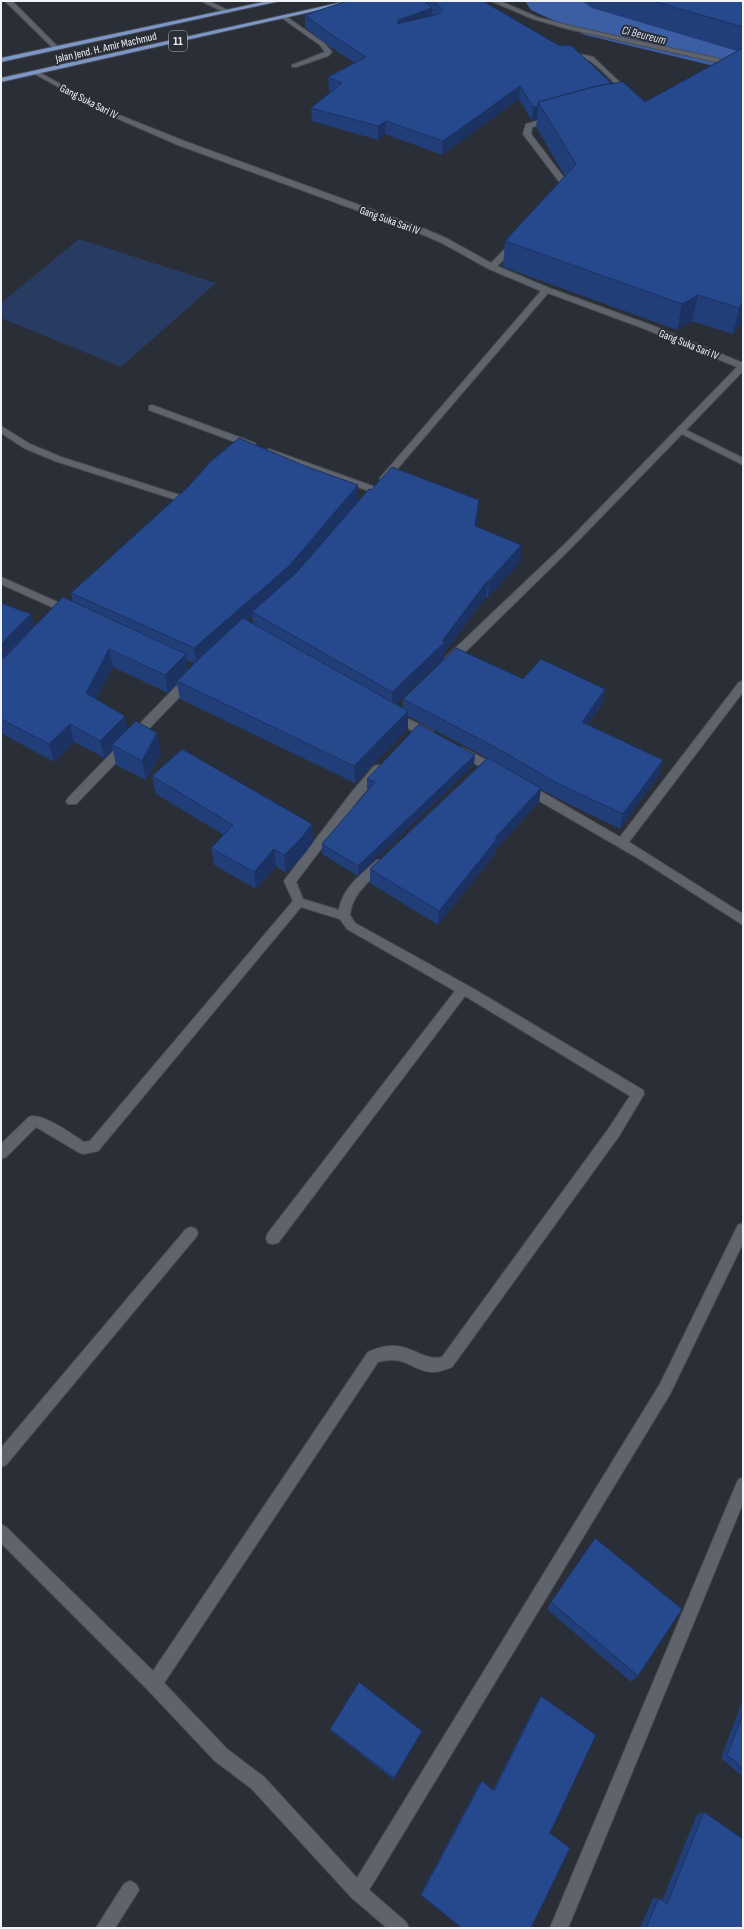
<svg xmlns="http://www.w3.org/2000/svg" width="744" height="1929" font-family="'Sofia Sans Condensed',sans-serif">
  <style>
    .green { fill: #273b63 }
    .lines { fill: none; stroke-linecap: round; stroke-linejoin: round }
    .river { fill: #3b5ea4; fill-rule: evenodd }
    .service-casing { stroke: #484c52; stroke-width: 2 }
    .minor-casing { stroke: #484c52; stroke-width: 2 }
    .trunk-casing { stroke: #484c52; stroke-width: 2 }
    .service { fill: #5f646c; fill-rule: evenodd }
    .minor { fill: #5f646c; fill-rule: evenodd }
    .trunk { fill: #7c96c7; fill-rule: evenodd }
    .wall { fill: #213e78; fill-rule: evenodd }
    .shaded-wall { fill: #1b3262 }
    .building { fill: #26488c; stroke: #1b3262 }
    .labels { text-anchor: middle; stroke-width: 4; stroke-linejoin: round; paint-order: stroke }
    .far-street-label { font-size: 11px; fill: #f0f3f8; stroke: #2a2e36 }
    .far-water-label { font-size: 12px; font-style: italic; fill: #d4dff3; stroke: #2a2e36 }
    .shield { fill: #2a2e36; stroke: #b5b8be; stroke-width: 1 }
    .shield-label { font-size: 12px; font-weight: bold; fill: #f0f3f8 }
  </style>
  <rect width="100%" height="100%" fill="#2a2e36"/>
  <!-- green -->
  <path class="green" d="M 79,239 L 216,283 L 121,367 L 1,318 L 1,303 Z"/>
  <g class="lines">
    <!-- river -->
    <path class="river" d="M 525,1 L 584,1 L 615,14 L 743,45 L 743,73 L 585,35 L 531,10 Z"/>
    <!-- service casing -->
    <g class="service-casing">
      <path id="service" d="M 5,1 L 12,1 L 58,47 L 58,49 L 54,49 Z
        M 201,1 L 209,1 L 231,12 L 226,13 Z
        M 491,1 L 500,1 L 537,17 L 571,26 L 743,64 L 743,68 L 568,29 L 533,19 Z"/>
    </g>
    <!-- minor casing -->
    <g class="minor-casing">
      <path id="minor" d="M 284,15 L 324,43 L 332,52 L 328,56 L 296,67 L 292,67 L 292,65 L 325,52 L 320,45 L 282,18 L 282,16 Z
        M 580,54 L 593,57 L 630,92 L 630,94 L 626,94 C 617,87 597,63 588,60 C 580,56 570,62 564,57 L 567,55 Z
        M 37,71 L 109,111 L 184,141 L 425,229 L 448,239 L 491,263 L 512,242 L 518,242 L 518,246 L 497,266 L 549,288 L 651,325 L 743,363 L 743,371 L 686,430 L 743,458 L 743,465 L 682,434 L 571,548 L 453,664 L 445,664 L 444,661 L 445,658 L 565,544 L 737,367 L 645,329 L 548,293 L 386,482 L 380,482 L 380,478 L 541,291 L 489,269 L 442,243 L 419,233 L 178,145 L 105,113 L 35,74 L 34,73 Z
        M 551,117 L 555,119 L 554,121 L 532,127 L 531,134 L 568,183 L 569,192 L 563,197 L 559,195 L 561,192 L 560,183 L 523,134 L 526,124 Z
        M 152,405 L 255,443 L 256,445 L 255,447 L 249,447 L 149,410 L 149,406 Z
        M 1,426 L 30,444 L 61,457 L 189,498 L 191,500 L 189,502 L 183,502 L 55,461 L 24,448 L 1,433 Z
        M 269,449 L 378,488 L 380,490 L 369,502 L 363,502 L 361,500 L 369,491 L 266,454 L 266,450 Z
        M 1,577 L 73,609 L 74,611 L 69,614 L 65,613 L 1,584 Z
        M 190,675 L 194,676 L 195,679 L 194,682 L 76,804 L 68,804 L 66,801 L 68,798 L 186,676 Z
        M 743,681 L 743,692 L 629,842 L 743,914 L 743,925 L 641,860 L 522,791 L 521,788 L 522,785 L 530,785 L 620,837 L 739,682 Z
        M 394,712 L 433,731 L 434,734 L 433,737 L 425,737 L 390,719 L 389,716 L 390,713 Z
        M 461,747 L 500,767 L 501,770 L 500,773 L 492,773 L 457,754 L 456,751 Z
        M 378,765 L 382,766 L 383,769 L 382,772 L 359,799 L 296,882 L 303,899 L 339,910 C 342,888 362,874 377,860 L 385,860 L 387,863 L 385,866 C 370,881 352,893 350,915 L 355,923 L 474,989 L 643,1090 L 644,1094 L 619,1136 L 452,1367 C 446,1369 440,1372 434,1372 C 412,1372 407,1354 378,1362 L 164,1683 L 227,1749 L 264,1777 L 357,1878 L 660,1384 L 738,1225 L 743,1223 L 743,1243 L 670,1394 L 369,1890 L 406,1922 L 409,1928 L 387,1928 L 352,1898 L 252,1789 L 215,1761 L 148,1690 L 1,1543 L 1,1524 L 6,1527 L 153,1671 L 368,1352 C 379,1347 390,1344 402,1347 C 416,1350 428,1361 442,1357 L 609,1128 L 630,1096 L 465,996 L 278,1243 L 273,1244 L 268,1243 L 266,1238 L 268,1233 L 455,991 L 347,929 L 340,919 L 301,907 L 98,1151 L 83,1154 L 78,1152 L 36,1127 L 6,1157 L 1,1159 L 1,1144 L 29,1117 C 42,1112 73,1135 84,1142 L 90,1141 L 293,901 L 284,881 L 286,878 L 351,793 L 374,766 Z
        M 191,1227 L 196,1229 L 198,1233 L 196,1237 L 6,1465 L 1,1467 L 1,1448 L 186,1229 Z
        M 743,1477 L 743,1503 L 568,1928 L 550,1928 L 738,1480 Z
        M 130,1881 L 136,1884 L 139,1890 L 115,1928 L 96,1928 L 124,1884 Z"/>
    </g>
    <!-- trunk casing -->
    <g class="trunk-casing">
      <path id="trunk" d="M 268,1 L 280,1 L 1,62 L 1,58 Z
        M 347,1 L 359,1 L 1,82 L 1,78 Z"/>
    </g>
    <!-- service -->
    <use href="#service" class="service"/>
    <!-- minor -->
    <use href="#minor" class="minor"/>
    <!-- trunk -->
    <use href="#trunk" class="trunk"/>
  </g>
  <!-- wall -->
  <path class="wall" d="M 347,1 L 483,1 L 612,84 L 645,102 L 737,51 L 592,8 L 582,1 L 743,1 L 743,319 L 733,334 L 692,321 L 677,330 L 503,267 L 505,241 L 565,176 L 536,127 L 537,120 L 532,121 L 519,99 L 442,155 L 385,134 L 378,140 L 312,121 L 311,108 L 331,92 L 329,91 L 328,77 L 355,63 L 329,46 L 305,28 L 305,15 Z
    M 371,490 L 479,500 L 476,526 L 521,545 L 520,562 L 488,598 L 486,597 L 444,653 L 444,658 L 396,704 L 403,708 L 403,699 L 523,679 L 605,689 L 602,704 L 588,725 L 663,760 L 659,775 L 620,829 L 557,798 L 541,789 L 539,802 L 496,849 L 496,853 L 438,925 L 370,883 L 370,869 L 487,758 L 408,716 L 408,729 L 355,783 L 180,699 L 177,684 L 168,693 L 113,667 L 96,699 L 128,729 L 161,753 L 146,780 L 116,765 L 113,750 L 105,758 L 74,742 L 54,762 L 1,733 L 1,603 L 31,614 L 34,627 L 73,602 L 71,593 L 358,501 ZM 252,615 L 253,624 L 247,620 ZM 187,660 L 194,663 L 188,670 Z
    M 474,765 L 358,876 L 322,854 L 322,844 L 368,790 L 367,789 L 367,779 Z
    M 152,776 L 313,842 L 305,853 L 286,873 L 276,866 L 256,889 L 214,865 L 211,848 L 224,835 L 156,794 Z
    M 551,1602 L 638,1676 L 631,1682 L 547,1609 Z
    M 541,1696 L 550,1833 L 531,1928 L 461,1928 L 420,1895 L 479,1784 L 482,1781 L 493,1790 L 537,1702 Z
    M 743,1699 L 743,1777 L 721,1758 Z
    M 330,1729 L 421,1733 L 394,1780 L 331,1731 Z
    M 704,1812 L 742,1928 L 640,1928 L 653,1898 L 659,1898 L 662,1901 L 697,1814 Z"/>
  <!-- shaded-wall -->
  <path class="shaded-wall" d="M 432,8 L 432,21 L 397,37 L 398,20 Z
    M 520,86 L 519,99 L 442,155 L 443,141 Z
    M 538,106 L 537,120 L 532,121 L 533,107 Z
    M 386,121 L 385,134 L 378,140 L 378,126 Z
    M 698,295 L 692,321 L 677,330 L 682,304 Z
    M 743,302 L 743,319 L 733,334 L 739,308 Z
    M 358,485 L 358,502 L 290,582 L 252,612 L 252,615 L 197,664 L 194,648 Z
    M 479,500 L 478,517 L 474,542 L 475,526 Z
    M 521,545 L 520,562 L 488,598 L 489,581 Z
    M 488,580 L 486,597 L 444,653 L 444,658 L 392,708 L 392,692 L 442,641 Z
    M 31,614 L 36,632 L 1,668 L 1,644 Z
    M 109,649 L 113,667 L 90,711 L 86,693 Z
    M 186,654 L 188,672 L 177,681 L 177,684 L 168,693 L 165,675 Z
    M 605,689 L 602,704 L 579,737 L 582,722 Z
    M 408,711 L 408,729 L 355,783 L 354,766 Z
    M 125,716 L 129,734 L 112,745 L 113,750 L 105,758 L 100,741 Z
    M 70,724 L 74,742 L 54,762 L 49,744 Z
    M 157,733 L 161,753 L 146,780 L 142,761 Z
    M 475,755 L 474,765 L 358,876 L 358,866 Z
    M 663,760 L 659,775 L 620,829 L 623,814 Z
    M 541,788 L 539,802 L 496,849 L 496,853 L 438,925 L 439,911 L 495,838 Z
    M 312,824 L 313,842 L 305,853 L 286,873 L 284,855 Z
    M 274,849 L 276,866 L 256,889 L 254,872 Z
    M 422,1731 L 421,1733 L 394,1780 L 394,1778 Z"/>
  <!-- building -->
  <path class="building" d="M 347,1 L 424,1 L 432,8 L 398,20 L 397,24 L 439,14 L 443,10 L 434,1 L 483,1 L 558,45 L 572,46 L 612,84 L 601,85 L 538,102 L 538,106 L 533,107 L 520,86 L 443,141 L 386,121 L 378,126 L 311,108 L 342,83 L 328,77 L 366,57 L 329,33 L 305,15 Z
    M 653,1 L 743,1 L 743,27 Z
    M 743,48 L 743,302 L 739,308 L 698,295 L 682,304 L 505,241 L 576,164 L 538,102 L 601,85 L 623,82 L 645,102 Z
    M 239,438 L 305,466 L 358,485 L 289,566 L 194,648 L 71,593 L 188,487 L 210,462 Z
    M 392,467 L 479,500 L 475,526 L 521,545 L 489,581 L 488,580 L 442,641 L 445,642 L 392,692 L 252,612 L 297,572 L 369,489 L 371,490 Z
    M 63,597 L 186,654 L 165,675 L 109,649 L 86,693 L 125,716 L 100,741 L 70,724 L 49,744 L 1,719 L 1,661 Z
    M 1,603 L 31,614 L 1,644 Z
    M 243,618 L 408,711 L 354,766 L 177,681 L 201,657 Z
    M 456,648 L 523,679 L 541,659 L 605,689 L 582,722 L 663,760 L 623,814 L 559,784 L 491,745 L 403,699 Z
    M 136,721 L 157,733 L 142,761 L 112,745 Z
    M 419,724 L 475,755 L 358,866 L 322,844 L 375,782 L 367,779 Z
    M 182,749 L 312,824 L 303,836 L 284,855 L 274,849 L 254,872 L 211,848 L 233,825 L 152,776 Z
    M 488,758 L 541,788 L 495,838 L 497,839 L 439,911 L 370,869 Z
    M 595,1538 L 682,1609 L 638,1676 L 551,1602 Z
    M 359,1682 L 422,1731 L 394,1778 L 330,1729 Z
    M 541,1696 L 596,1735 L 550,1833 L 570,1848 L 531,1928 L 462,1928 L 421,1895 L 482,1781 L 494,1791 Z
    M 743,1714 L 743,1768 L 727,1755 Z
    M 704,1812 L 743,1839 L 743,1924 L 742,1928 L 646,1928 L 659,1898 L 667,1904 Z"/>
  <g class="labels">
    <!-- far-street labels -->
    <g class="far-street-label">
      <text transform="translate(106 47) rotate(-13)" y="4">Jalan Jend. H. Amir Machmud</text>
      <text transform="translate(89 101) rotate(27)" y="4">Gang Suka Sari IV</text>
      <text transform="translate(390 220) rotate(20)" y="4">Gang Suka Sari IV</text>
      <text transform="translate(689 344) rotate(22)" y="4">Gang Suka Sari IV</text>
    </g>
    <!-- far-water labels -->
    <g class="far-water-label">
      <text transform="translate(644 35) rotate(14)" y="4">Ci Beureum</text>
    </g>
    <!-- shield labels -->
    <rect class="shield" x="169" y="31" width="18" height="20" rx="3"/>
    <g class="shield-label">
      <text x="178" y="45">11</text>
    </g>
  </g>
  <!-- border -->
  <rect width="744" height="1929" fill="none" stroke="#f0f3f8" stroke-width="4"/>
</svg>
